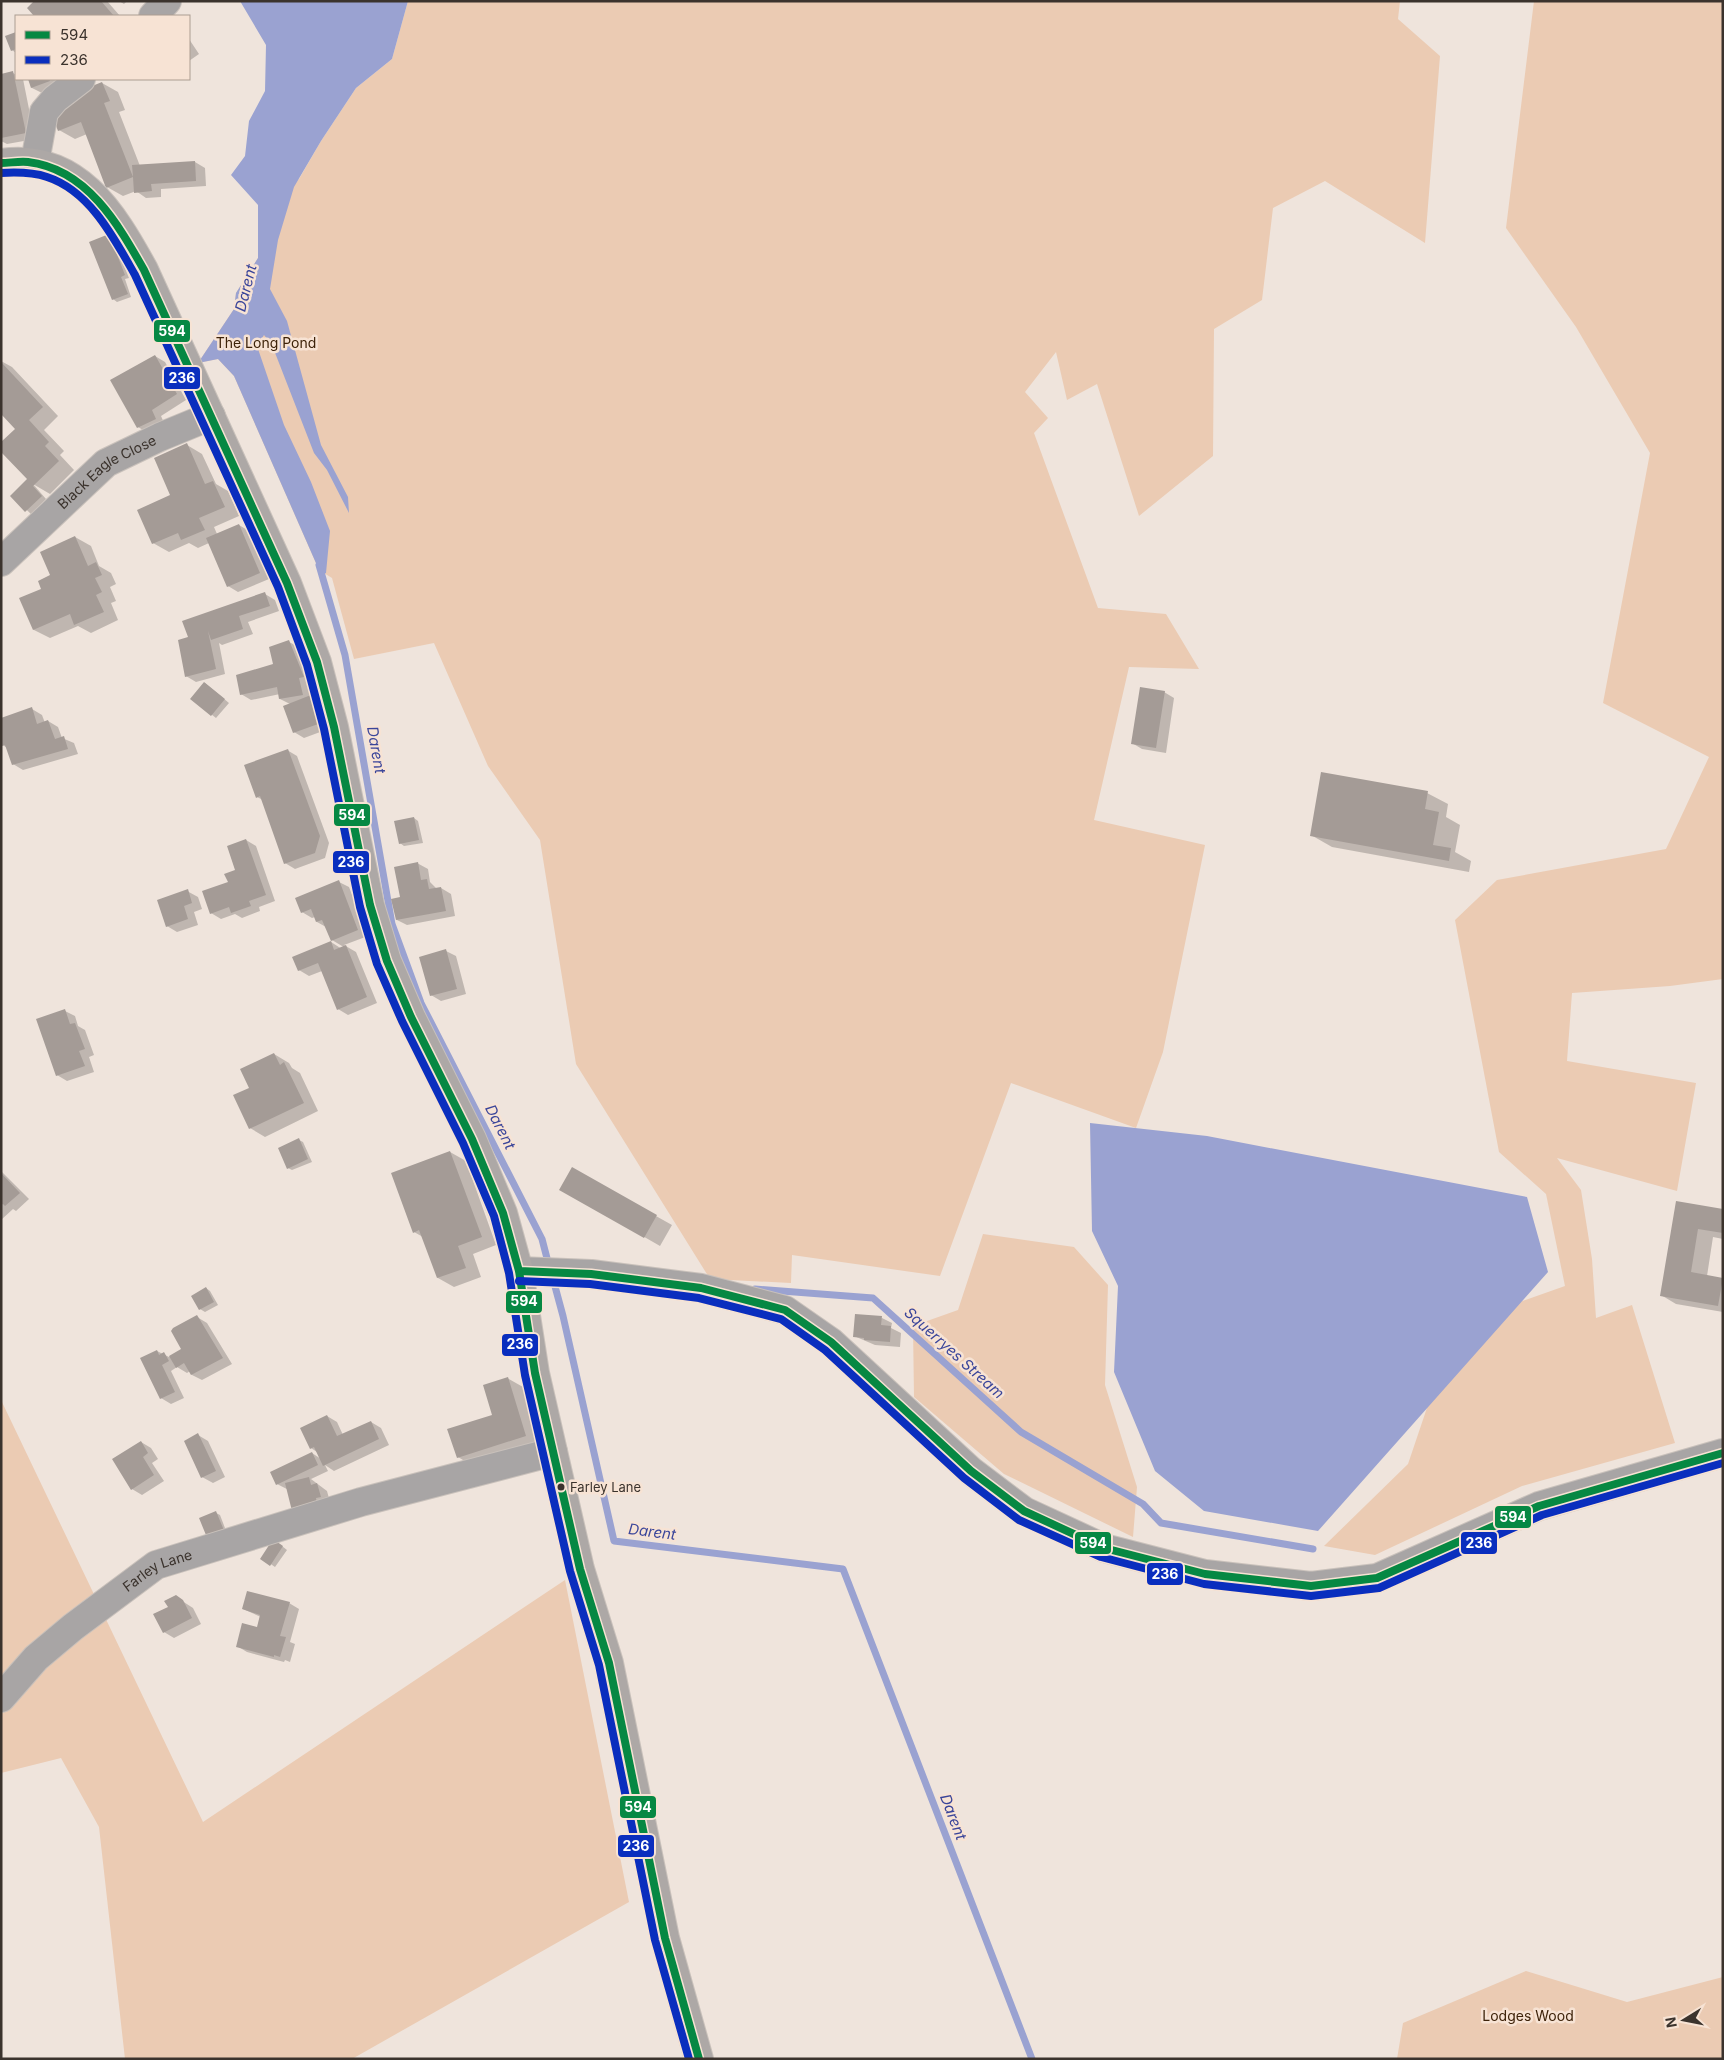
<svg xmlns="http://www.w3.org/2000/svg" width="1724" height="2060" font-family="Inter,sans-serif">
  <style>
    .green { fill: #ebcbb3 }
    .water { fill: #9aa2d1 }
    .shadow { fill: #0003 }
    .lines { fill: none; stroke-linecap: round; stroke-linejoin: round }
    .stream { stroke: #9aa2d1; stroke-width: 7 }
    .building { fill: #a49b96 }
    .minor-casing { stroke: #c9c1bb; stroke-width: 30 }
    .major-casing { stroke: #c9c1bb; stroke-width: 30 }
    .minor { stroke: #a8a5a5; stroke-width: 28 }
    .major { stroke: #ada8a6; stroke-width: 28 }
    .bus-1-casing { stroke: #f7e3d4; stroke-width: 11 }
    .bus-2-casing { stroke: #f7e3d4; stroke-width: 11 }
    .bus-1 { stroke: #068843; stroke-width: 8 }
    .bus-2 { stroke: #0a2ebe; stroke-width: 8 }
    .bus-dot { fill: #3b332d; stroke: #f7e3d4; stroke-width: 2 }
    .labels { text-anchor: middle; stroke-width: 5; stroke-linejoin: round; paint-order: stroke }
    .bus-label { font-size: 13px; fill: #3b332d; stroke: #f7e3d4; text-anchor: start }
    .park-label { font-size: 14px; fill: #3d2209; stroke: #f7e3d4 }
    .street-label { font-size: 14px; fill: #3b332d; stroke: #f7e3d4 }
    .water-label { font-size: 15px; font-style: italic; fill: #3a459a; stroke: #f7e3d4 }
    .line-badge { stroke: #f7e3d4; stroke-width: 2 }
    .badge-label { font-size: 14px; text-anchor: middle; font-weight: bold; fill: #fff }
  </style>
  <rect width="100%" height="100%" fill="#efe4dc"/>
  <!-- green -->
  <path class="green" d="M 408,1 L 1400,1 L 1398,19 L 1440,56 L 1425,243 L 1325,181 L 1273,208 L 1262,300 L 1214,329 L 1213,456 L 1139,516 L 1097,384 L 1067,400 L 1056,352 L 1025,392 L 1048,418 L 1034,433 L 1098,608 L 1166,614 L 1199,669 L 1129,667 L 1094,820 L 1205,845 L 1163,1052 L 1136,1128 L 1011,1083 L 940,1276 L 792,1255 L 791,1283 L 710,1279 L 576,1064 L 540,840 L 488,766 L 434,643 L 354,659 L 332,578 L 319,570 L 234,376 L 218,359 L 198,363 L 234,309 L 236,293 L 258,258 L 258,205 L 299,179 L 321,141 L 356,88 L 392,59 Z
    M 1534,1 L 1723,1 L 1723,979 L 1670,986 L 1572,993 L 1567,1061 L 1696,1083 L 1677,1191 L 1557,1158 L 1581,1190 L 1592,1259 L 1596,1318 L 1632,1305 L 1675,1443 L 1522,1486 L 1375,1555 L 1324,1546 L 1408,1464 L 1455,1325 L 1565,1286 L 1546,1194 L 1499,1152 L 1455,920 L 1497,880 L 1666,849 L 1709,757 L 1603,703 L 1650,453 L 1576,327 L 1506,228 Z
    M 983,1234 L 1074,1247 L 1108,1285 L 1105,1385 L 1137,1487 L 1133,1537 L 1004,1474 L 914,1397 L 913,1326 L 958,1310 Z
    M 1,1400 L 203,1822 L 565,1580 L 629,1902 L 352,2059 L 125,2059 L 99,1827 L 61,1758 L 1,1773 Z
    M 1526,1971 L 1627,2002 L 1723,1977 L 1723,2059 L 1397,2059 L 1403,2023 Z"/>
  <!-- water -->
  <path class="water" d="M 240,1 L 408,1 L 392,59 L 356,88 L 321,141 L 294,187 L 278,240 L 270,289 L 287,321 L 321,445 L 348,497 L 349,513 L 327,470 L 314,453 L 272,345 L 264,335 L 257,346 L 284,425 L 311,482 L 330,531 L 326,573 L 322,574 L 319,570 L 234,376 L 218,359 L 198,363 L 234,309 L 236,293 L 258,258 L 258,205 L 231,175 L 245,156 L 249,121 L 265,91 L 266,45 Z
    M 1090,1123 L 1207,1136 L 1527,1197 L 1548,1272 L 1318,1531 L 1204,1511 L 1155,1471 L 1114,1372 L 1118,1286 L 1092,1231 Z"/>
  <!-- shadow -->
  <path class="shadow" d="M 36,1 L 107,1 L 120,16 L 35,16 L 28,8 Z
    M 119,1 L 127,1 L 124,4 Z
    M 16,33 L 16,53 L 12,50 L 6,37 Z
    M 189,39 L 199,54 L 189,61 Z
    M 13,73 L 16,75 L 16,79 L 23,79 L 35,139 L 7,144 L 1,141 L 1,75 Z
    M 29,79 L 56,79 L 59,87 L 42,93 L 32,88 Z
    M 102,83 L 118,92 L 125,110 L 119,112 L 140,166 L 195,162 L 205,168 L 206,186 L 161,189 L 161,197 L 146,198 L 136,191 L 123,196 L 107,187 L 87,134 L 75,139 L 59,130 L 75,104 Z
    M 113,238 L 129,278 L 125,279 L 131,297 L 117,302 L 113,299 L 91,242 Z
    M 155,356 L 165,362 L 186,400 L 161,416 L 165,425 L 148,433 L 138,427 Z
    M 1,361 L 12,367 L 58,416 L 44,430 L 64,451 L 60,455 L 74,470 L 50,494 L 33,484 L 46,499 L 31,514 L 12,496 L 33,484 L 17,429 L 1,404 Z
    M 187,445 L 202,454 L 216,484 L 228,491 L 239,516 L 214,527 L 217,534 L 239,525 L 249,531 L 269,579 L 238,592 L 228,586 L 209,543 L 198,548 L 189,543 L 169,552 L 153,543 L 172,496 Z
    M 75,537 L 91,546 L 99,566 L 111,573 L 116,584 L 110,587 L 116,601 L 111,603 L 118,620 L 91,633 L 78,626 L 50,638 L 34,630 L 21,599 L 43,589 Z
    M 265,594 L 275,600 L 279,611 L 248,622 L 253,634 L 222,645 L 219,643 L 225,674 L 196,682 L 186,676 L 189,638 Z
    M 289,642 L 299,647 L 312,697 L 321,702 L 331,728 L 304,738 L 294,732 L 290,704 L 280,699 L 280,694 L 251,700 L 241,694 L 275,665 Z
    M 205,683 L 229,703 L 216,718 L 192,699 Z
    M 1164,692 L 1174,698 L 1166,753 L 1142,749 L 1132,743 Z
    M 32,709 L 42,715 L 45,723 L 48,721 L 58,727 L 62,738 L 74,743 L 78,754 L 23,770 L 13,764 L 7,748 L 3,745 Z
    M 287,750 L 297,756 L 329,843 L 325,858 L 295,869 L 285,863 L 263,800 L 257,797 Z
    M 1427,793 L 1448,804 L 1446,817 L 1460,825 L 1455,852 L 1471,861 L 1469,872 L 1332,847 L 1311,835 Z
    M 414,818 L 418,821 L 423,843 L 404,846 L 400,843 Z
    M 246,840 L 256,846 L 275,901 L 259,907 L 260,911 L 242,918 L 235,914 L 221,919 L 211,913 L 237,871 Z
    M 417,863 L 428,869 L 430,882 L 437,889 L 441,888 L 451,894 L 455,916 L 407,925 L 397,920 L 402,898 Z
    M 339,882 L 349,887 L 368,936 L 344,945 L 356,952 L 377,1003 L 348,1015 L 338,1009 L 322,971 L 309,976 L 299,970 L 331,942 L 345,951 L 347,949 L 332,940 L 326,927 L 317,922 L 315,917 L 312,918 L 302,912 Z
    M 187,891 L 198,897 L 202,909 L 194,912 L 198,925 L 177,932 L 167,926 Z
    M 446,951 L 456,956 L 466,994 L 441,1001 L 431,995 Z
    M 65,1011 L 75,1016 L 78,1026 L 85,1030 L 94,1055 L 89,1057 L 94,1072 L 67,1081 L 57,1075 Z
    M 274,1054 L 289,1063 L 292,1068 L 300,1073 L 318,1111 L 265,1137 L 250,1128 L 251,1088 Z
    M 299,1140 L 303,1142 L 312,1162 L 292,1170 L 288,1168 Z
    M 450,1152 L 466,1161 L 496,1245 L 473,1254 L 481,1277 L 454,1287 L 438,1278 L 423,1237 L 414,1232 Z
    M 572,1169 L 672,1225 L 660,1246 L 561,1189 Z
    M 1,1171 L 29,1199 L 16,1211 L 13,1209 L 1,1220 Z
    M 1677,1203 L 1723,1210 L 1723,1239 L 1713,1237 L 1707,1276 L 1723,1279 L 1723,1312 L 1676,1304 L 1661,1295 Z
    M 206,1288 L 210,1291 L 218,1305 L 205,1312 L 200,1309 Z
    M 197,1317 L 207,1323 L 232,1364 L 202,1380 L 192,1375 L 190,1371 L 187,1373 L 177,1367 L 171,1371 L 184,1398 L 171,1404 L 161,1398 L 157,1351 L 169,1357 L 182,1350 Z
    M 882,1318 L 892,1323 L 891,1328 L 901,1333 L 900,1347 L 875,1345 L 854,1336 Z
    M 507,1378 L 523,1387 L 541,1445 L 473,1466 L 458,1457 L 494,1415 Z
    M 327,1416 L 337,1422 L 343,1435 L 371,1422 L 381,1428 L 389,1445 L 334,1471 L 325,1465 L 328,1471 L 311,1479 L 327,1491 L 330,1502 L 326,1509 L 277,1484 L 312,1453 L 321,1459 L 317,1452 L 311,1448 Z
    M 198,1435 L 208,1441 L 225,1477 L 213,1483 L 202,1477 Z
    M 141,1442 L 151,1448 L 158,1459 L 152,1463 L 164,1481 L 142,1495 L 132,1489 Z
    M 216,1513 L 220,1515 L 228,1536 L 201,1518 Z
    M 278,1543 L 287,1550 L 275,1567 L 262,1558 Z
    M 176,1597 L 193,1608 L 201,1624 L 174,1638 L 164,1632 L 169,1608 Z
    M 289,1603 L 299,1609 L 290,1642 L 295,1644 L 290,1662 L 285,1660 L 284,1662 L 247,1652 L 237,1646 L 258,1628 L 261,1617 L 243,1609 Z"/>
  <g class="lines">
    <!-- stream -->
    <path class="stream" d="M 319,565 L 345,655 L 392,924 L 421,1003 L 542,1239 L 549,1266
      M 553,1279 L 563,1316 L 614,1541 L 843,1569 L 1032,2059
      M 755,1289 L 873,1298 L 1021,1432 L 1143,1504 L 1161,1523 L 1313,1549"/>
  </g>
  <!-- building -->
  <path class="building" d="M 34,1 L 101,1 L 114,16 L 34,16 L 27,8 Z
    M 16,32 L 16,49 L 11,51 L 5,36 Z
    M 13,71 L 26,133 L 1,138 L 1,74 Z
    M 28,79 L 49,79 L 50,81 L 31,88 Z
    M 102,82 L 110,101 L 104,103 L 133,177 L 132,165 L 195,161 L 196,181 L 151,184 L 152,191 L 134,193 L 133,177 L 106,188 L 81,122 L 58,131 L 51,112 L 74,103 L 70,95 Z
    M 109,234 L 125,275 L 121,277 L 128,294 L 112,300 L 89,242 Z
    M 155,355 L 177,394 L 152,410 L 156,419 L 137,428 L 110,380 Z
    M 1,362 L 43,407 L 29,420 L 49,442 L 45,446 L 59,461 L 33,486 L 42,496 L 25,512 L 10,496 L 27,479 L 1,452 L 1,442 L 15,429 L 1,414 Z
    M 187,443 L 205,484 L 213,481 L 225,507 L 199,518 L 205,530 L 181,540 L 178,533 L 152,544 L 137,510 L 170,495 L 154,458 Z
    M 239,524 L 260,573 L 227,587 L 206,538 Z
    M 75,536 L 88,566 L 96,562 L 102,575 L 95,578 L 102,592 L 96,595 L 104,612 L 74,625 L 70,614 L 33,630 L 19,598 L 41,589 L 38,581 L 50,575 L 40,552 Z
    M 265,592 L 270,606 L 239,616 L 243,629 L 211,640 L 208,631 L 216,669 L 185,677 L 178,640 L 188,637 L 182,621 Z
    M 289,640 L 304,677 L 299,678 L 303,695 L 279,699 L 277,687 L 240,695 L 236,675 L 273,664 L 269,647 Z
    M 204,682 L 225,699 L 211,716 L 190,699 Z
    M 1140,687 L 1165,691 L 1156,748 L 1131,744 Z
    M 311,695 L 321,723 L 293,733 L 283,706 Z
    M 32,707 L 37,724 L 48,720 L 55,739 L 64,736 L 68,749 L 12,765 L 5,745 L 2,746 L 1,744 L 1,718 Z
    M 288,749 L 320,836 L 315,853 L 284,864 L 260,796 L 256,798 L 244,765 Z
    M 1321,772 L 1428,791 L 1425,809 L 1439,812 L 1433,845 L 1451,848 L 1449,861 L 1310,836 Z
    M 414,817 L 419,840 L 399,844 L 394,821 Z
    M 246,839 L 266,895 L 249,901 L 251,906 L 231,913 L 229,907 L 210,914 L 202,891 L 228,882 L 224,874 L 235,870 L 227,846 Z
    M 418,862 L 421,880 L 427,879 L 429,889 L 441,887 L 446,911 L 396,920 L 391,899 L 400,897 L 394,867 Z
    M 339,880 L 358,930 L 331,941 L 322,920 L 316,922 L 311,909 L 301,913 L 295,898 Z
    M 188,889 L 192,903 L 184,906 L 188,919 L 166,927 L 157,900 Z
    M 331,941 L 334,950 L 346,945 L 367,997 L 337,1010 L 318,963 L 298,971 L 292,957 Z
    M 446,949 L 457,989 L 430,996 L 419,957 Z
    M 65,1009 L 70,1024 L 75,1023 L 85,1049 L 79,1051 L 85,1066 L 56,1076 L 36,1019 Z
    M 274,1053 L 280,1065 L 284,1062 L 304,1103 L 249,1129 L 233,1095 L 249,1088 L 240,1069 Z
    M 299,1138 L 308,1159 L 287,1169 L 278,1148 Z
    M 450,1151 L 482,1237 L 458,1246 L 466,1268 L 437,1278 L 419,1230 L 413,1233 L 391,1173 Z
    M 572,1167 L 657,1215 L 644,1238 L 559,1190 Z
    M 1,1173 L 20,1193 L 5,1206 L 3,1204 L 1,1205 Z
    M 1676,1201 L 1723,1209 L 1723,1233 L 1698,1229 L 1691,1272 L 1723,1278 L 1718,1306 L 1660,1296 Z
    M 206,1287 L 214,1302 L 199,1310 L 191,1296 Z
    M 855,1314 L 882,1316 L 881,1325 L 891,1326 L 890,1342 L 864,1340 L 864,1338 L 853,1337 Z
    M 197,1315 L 223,1358 L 191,1375 L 184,1363 L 176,1368 L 169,1356 L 181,1349 L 171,1331 L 173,1328 Z
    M 157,1350 L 159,1355 L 164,1352 L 169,1361 L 162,1365 L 175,1392 L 160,1399 L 140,1358 Z
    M 508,1377 L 526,1436 L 457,1458 L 447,1429 L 492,1415 L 483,1385 Z
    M 327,1415 L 337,1436 L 371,1421 L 379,1439 L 323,1466 L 314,1447 L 310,1449 L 300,1428 Z
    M 198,1433 L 216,1471 L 201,1478 L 184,1441 Z
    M 141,1441 L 148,1453 L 143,1457 L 154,1475 L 131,1490 L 112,1459 Z
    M 312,1452 L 318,1465 L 276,1485 L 270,1472 Z
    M 309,1477 L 311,1485 L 317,1483 L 321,1497 L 316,1498 L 317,1504 L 292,1511 L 285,1483 Z
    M 216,1511 L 225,1533 L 208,1540 L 199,1518 Z
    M 273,1539 L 283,1546 L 270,1566 L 260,1559 Z
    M 247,1591 L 290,1602 L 280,1636 L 286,1637 L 280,1657 L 274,1655 L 274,1657 L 236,1647 L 242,1623 L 257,1627 L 260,1615 L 242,1609 Z
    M 176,1595 L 183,1600 L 192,1618 L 163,1633 L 153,1614 L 168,1607 L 164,1601 Z"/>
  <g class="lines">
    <!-- minor casing -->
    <g class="minor-casing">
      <g id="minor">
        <path d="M 153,16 L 167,1"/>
        <path d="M 35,162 L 44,112 L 55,99 L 81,79"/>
        <path id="s1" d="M 1,562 L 106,463 L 160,437 L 211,416"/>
        <path d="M 519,1271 L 591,1274 L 701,1288 L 785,1310 L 831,1342 L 971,1471 L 1024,1511 L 1104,1548 L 1205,1574 L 1311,1586 L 1377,1578 L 1539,1506 L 1723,1453"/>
        <path id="s2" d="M 1,1698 L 36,1658 L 73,1627 L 156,1565 L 361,1502 L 553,1452"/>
      </g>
    </g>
    <!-- major casing -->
    <g class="major-casing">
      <path id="major" d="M 1,163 C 76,152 113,213 144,270 L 287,583 L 317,662 L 334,727 L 370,905 L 387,961 L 411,1017 L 472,1139 L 503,1213 L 519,1271 L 535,1373 L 580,1569 L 609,1663 L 665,1938 L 699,2059"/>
    </g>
    <!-- minor -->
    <use href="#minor" class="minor"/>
    <!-- major -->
    <use href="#major" class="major"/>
    <!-- bus-1 casing -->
    <g class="bus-1-casing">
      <path id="bus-1" d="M 1,163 C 10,163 19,161 28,162 C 87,169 118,224 144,270 L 287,583 L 317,662 L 334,727 L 370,905 L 387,961 L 411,1017 L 472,1139 L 503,1213 L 519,1271 L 535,1373 L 580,1569 L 609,1663 L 665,1938 L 699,2059
        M 519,1271 L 591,1274 L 701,1288 L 785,1310 L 831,1342 L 971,1471 L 1024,1511 L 1104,1548 L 1205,1574 L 1311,1586 L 1377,1578 L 1539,1506 L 1723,1453"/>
    </g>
    <!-- bus-2 casing -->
    <g class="bus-2-casing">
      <path id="bus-2" d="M 1,173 C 17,172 32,172 47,177 C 90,191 114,238 135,275 L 278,587 L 307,665 L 324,729 L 360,907 L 377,964 L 402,1021 L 463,1143 L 494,1216 L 509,1273 L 525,1375 L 570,1571 L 599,1665 L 655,1940 L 689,2059
        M 519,1281 L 590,1284 L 699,1298 L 781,1319 L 825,1350 L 964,1478 L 1019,1520 L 1101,1557 L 1204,1584 L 1311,1596 L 1379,1588 L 1542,1515 L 1723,1463"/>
    </g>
    <!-- bus-1 -->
    <use href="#bus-1" class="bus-1"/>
    <!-- bus-2 -->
    <use href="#bus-2" class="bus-2"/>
  </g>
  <!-- markers -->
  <circle class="bus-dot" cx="561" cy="1487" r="4.5"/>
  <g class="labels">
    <!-- bus labels -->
    <g class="bus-label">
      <text x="570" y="1492">Farley Lane</text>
    </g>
    <!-- park labels -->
    <g class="park-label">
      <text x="266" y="348">The Long Pond</text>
      <text x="1528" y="2021">Lodges Wood</text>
    </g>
    <!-- street labels -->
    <g class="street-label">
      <text dy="5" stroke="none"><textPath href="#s1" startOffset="140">Black Eagle Close</textPath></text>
      <text dy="5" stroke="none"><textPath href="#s2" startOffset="204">Farley Lane</textPath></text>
    </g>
    <!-- water labels -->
    <g class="water-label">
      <text transform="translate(246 288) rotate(-76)" y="5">Darent</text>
      <text transform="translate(376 750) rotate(80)" y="5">Darent</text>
      <text transform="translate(500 1127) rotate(63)" y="5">Darent</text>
      <text transform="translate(954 1353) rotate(42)" y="5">Squerryes Stream</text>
      <text transform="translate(652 1532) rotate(7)" y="5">Darent</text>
      <text transform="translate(953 1817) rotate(69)" y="5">Darent</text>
    </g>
  </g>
  <g class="line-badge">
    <rect x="153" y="319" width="38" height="24" rx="5" fill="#068843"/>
    <rect x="163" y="366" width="38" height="24" rx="5" fill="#0a2ebe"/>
    <rect x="333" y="803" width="38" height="24" rx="5" fill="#068843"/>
    <rect x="332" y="850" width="38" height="24" rx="5" fill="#0a2ebe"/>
    <rect x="505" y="1290" width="38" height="24" rx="5" fill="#068843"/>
    <rect x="501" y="1333" width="38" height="24" rx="5" fill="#0a2ebe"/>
    <rect x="1494" y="1505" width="38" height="24" rx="5" fill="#068843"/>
    <rect x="1074" y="1531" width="38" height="24" rx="5" fill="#068843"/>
    <rect x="1460" y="1531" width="38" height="24" rx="5" fill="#0a2ebe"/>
    <rect x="1146" y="1562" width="38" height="24" rx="5" fill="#0a2ebe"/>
    <rect x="619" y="1795" width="38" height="24" rx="5" fill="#068843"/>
    <rect x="617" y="1834" width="38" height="24" rx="5" fill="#0a2ebe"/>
  </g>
  <g class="badge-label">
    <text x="172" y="336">594</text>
    <text x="182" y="383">236</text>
    <text x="352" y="820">594</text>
    <text x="351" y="867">236</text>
    <text x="524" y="1306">594</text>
    <text x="520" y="1349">236</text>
    <text x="1513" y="1522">594</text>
    <text x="1093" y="1548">594</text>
    <text x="1479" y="1548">236</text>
    <text x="1165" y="1579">236</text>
    <text x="638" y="1812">594</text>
    <text x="636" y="1851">236</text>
  </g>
  <!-- border -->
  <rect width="1724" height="2060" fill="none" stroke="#3b332d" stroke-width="5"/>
  <!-- legend -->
  <rect x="15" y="15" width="175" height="65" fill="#f7e3d4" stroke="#ac9d91"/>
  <rect x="25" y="31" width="25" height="8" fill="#068843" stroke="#ac9d91"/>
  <text x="60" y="40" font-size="15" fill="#3b332d">594</text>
  <rect x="25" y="56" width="25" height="8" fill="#0a2ebe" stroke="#ac9d91"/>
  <text x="60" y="65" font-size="15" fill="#3b332d">236</text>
  <!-- north arrow -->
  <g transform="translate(1684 2020) rotate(260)" stroke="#f7e3d4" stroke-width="4" paint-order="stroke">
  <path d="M0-4L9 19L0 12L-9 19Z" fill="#3b332d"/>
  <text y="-8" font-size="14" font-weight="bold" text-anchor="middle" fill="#3b332d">N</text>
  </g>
</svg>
